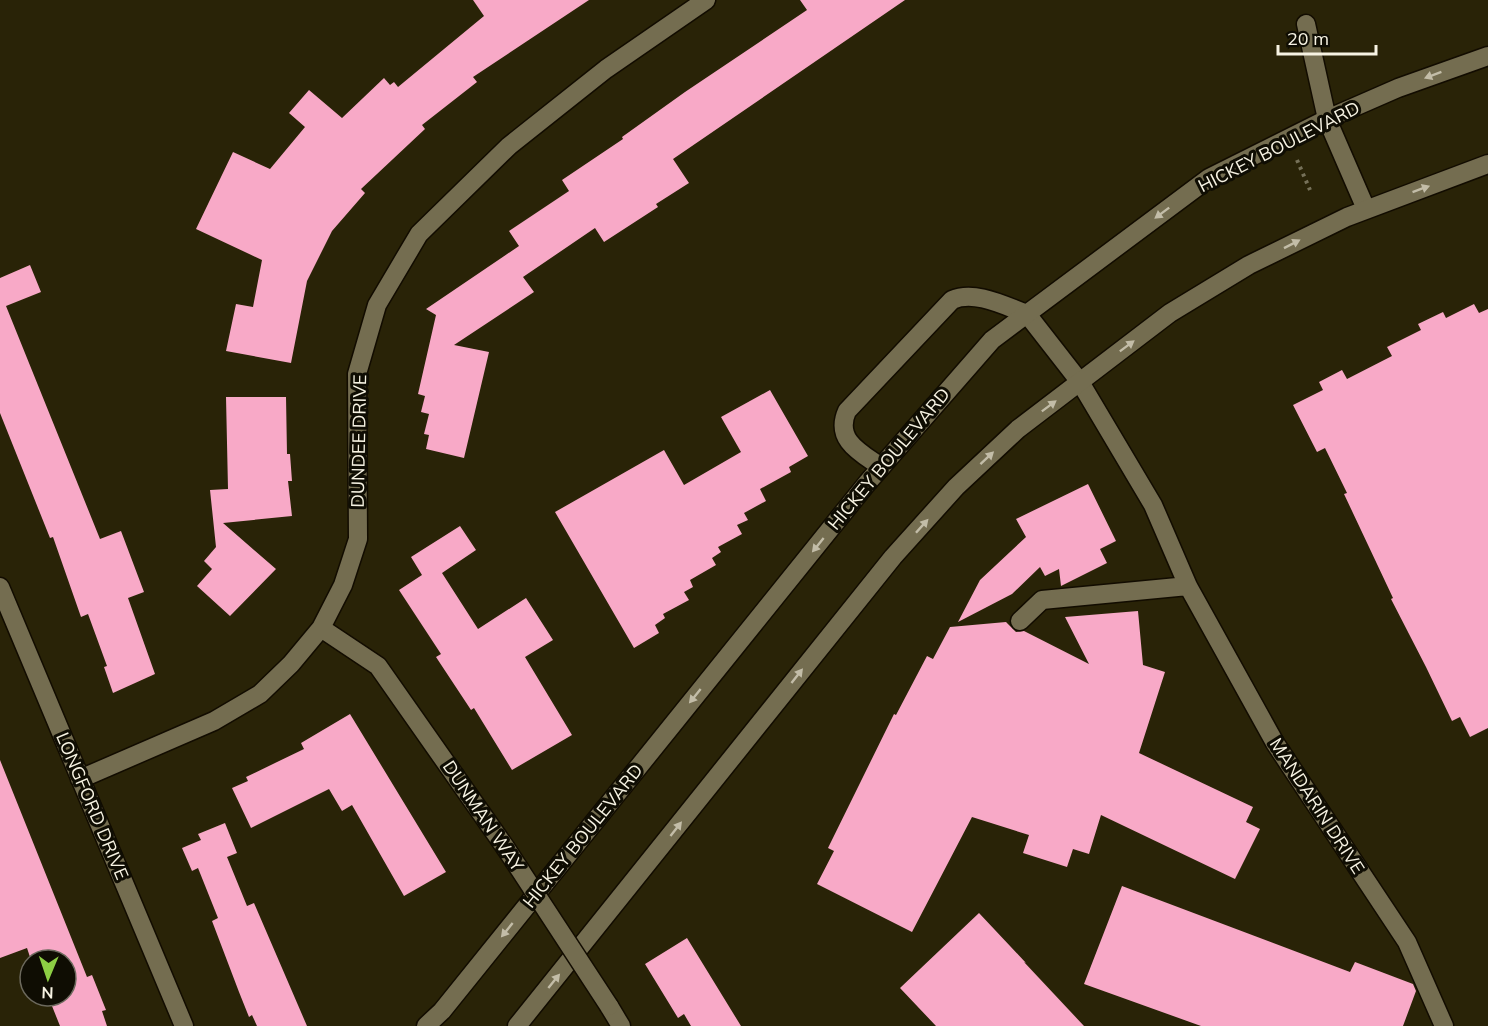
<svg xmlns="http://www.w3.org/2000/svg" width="1488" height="1026" font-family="Mulish,sans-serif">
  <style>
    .building { fill: #f8a9c7 }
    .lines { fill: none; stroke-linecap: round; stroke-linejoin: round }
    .lane-casing { stroke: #120c00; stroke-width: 21 }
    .street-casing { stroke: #120c00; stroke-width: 21 }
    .secondary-casing { stroke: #120c00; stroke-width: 21 }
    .path { stroke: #767159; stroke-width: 4; stroke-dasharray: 3 4.5; stroke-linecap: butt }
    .lane { stroke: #746d50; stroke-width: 18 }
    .street { stroke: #746d50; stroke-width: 18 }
    .secondary { stroke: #746d50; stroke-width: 18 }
    .street-bridge-casing { stroke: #120c00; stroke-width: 21; stroke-linecap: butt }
    .street-bridge { stroke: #746d50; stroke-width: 18 }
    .oneway { fill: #c3bda8 }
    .labels { text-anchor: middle; stroke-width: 6; stroke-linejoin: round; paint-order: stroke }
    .street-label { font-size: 18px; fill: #f7f3e3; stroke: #0f0d03 }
  </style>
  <rect width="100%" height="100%" fill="#292307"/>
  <!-- building -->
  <path class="building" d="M 473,0 L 589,0 L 473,77 L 477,82 L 422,125 L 425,129 L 361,189 L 365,193 L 332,231 L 307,281 L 291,363 L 226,351 L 236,304 L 253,307 L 262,260 L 196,229 L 233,152 L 270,169 L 305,127 L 289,113 L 309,90 L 342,118 L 384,78 L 390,85 L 394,82 L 398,87 L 484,16 Z
    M 800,0 L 905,0 L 673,159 L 689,183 L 656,204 L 658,207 L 604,242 L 595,228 L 523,277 L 534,292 L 454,345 L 489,352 L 464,458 L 426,449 L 429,435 L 424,434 L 429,414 L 421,412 L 425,396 L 418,394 L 436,315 L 426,309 L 519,246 L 509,231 L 569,191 L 562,180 L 623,139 L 622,137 L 685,92 L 807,10 Z
    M 30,265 L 41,292 L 6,306 L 100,539 L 121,531 L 144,592 L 128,598 L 155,674 L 113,693 L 104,667 L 107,666 L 88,614 L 81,617 L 53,537 L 50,538 L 0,413 L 0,278 Z
    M 1474,304 L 1479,313 L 1488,309 L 1488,728 L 1470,737 L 1460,717 L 1452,721 L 1426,667 L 1391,599 L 1393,598 L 1344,494 L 1347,493 L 1325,448 L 1317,452 L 1293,405 L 1323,390 L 1319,382 L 1342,370 L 1347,379 L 1392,356 L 1387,347 L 1421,330 L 1418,324 L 1443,312 L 1446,318 Z
    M 770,390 L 808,456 L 789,467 L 791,472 L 760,489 L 766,501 L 744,513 L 748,520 L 737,525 L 742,534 L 718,547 L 721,552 L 712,558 L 716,565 L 690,580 L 693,587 L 684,592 L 689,600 L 663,614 L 665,618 L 655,625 L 659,633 L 634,648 L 555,512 L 664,450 L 684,485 L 741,452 L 721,417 Z
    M 226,397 L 286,397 L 287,454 L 290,454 L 292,481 L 288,481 L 292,516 L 223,523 L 276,569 L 230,616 L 197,586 L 212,569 L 204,561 L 216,547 L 210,490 L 228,489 Z
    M 1088,484 L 1116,541 L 1100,549 L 1107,563 L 1061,586 L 1059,569 L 1045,576 L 1040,567 L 1012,594 L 958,622 L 980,580 L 1026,537 L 1016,519 Z
    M 460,526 L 476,550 L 442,573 L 478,629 L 526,598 L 553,640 L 525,657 L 572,735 L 512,770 L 474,708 L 471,710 L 436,657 L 441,654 L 399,590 L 422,575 L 411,557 Z
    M 1138,611 L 1143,665 L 1165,672 L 1139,753 L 1253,807 L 1246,822 L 1260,829 L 1235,879 L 1101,815 L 1089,854 L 1073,849 L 1067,867 L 1023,853 L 1029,835 L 972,817 L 912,932 L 817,884 L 834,851 L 828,848 L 894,714 L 896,715 L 927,656 L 933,659 L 950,627 L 1006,622 L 1016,632 L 1024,631 L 1089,664 L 1065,617 Z
    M 350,714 L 446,872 L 404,896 L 352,805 L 342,811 L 329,789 L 251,828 L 232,788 L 248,781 L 246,777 L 304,749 L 301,743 Z
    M 0,760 L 87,977 L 92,975 L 106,1010 L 102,1011 L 107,1026 L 60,1026 L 48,996 L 66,996 L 66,960 L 31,960 L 27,948 L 0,958 Z
    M 225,823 L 237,853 L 227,857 L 247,906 L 254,903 L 307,1026 L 257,1026 L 252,1015 L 249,1017 L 239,992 L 212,921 L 218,918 L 198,868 L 192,871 L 182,848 L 201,840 L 198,834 Z
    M 1122,886 L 1350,972 L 1355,962 L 1413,984 L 1416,991 L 1403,1026 L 1201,1026 L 1084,984 Z
    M 979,913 L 1026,963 L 1024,962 L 1084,1026 L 936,1026 L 900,988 Z
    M 687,938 L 741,1026 L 691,1026 L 684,1014 L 678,1018 L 645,964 Z"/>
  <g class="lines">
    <!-- lane casing -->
    <g class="lane-casing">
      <path id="lane" d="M 1306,24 L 1327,119 L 1366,209
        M 881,467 C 861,453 834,440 847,411 L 952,300 C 975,290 1005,306 1027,314"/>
    </g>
    <!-- street casing -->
    <g class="street-casing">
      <path id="street" d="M 1027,314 L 1080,382 L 1153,505 L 1188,586 L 1275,743 L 1407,942 L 1444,1026
        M 0,587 L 184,1026
        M 1020,621 L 1042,600 L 1188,586
        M 321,628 L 378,666 L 505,847
        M 80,779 L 214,721 L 260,694 L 291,664 L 321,628 L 343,585 L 358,539 L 357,374 L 377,305 L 419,234 L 509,146 L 606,69 L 706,0
        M 609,1006 L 621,1026"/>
    </g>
    <!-- secondary casing -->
    <g class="secondary-casing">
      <path id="secondary" d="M 426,1026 L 442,1011 L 868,482 L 992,340 L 1209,178 L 1327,119 L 1398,88 L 1488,56
        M 517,1026 L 893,557 L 956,487 L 1018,429 L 1170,313 L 1249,265 L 1347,217 L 1488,164"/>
    </g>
    <!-- path -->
    <path class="path" d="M 1297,160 L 1310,190"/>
    <!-- lane -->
    <use href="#lane" class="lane"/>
    <!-- street -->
    <use href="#street" class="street"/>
    <!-- secondary -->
    <use href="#secondary" class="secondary"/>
    <!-- street-bridge casing -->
    <g class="street-bridge-casing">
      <path id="street-bridge" d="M 505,847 L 609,1006"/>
    </g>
    <!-- street-bridge -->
    <use href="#street-bridge" class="street-bridge"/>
  </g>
  <!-- one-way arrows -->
  <defs><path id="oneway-solid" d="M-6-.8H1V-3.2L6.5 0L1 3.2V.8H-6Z" transform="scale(1.5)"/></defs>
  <g class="oneway">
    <use href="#oneway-solid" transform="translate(1433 75) rotate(159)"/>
    <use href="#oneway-solid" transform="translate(1421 189) rotate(-20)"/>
    <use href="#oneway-solid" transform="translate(1162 213) rotate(143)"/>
    <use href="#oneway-solid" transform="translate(1292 244) rotate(-27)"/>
    <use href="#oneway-solid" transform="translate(1127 346) rotate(-37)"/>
    <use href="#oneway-solid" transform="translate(1049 406) rotate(-37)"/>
    <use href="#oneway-solid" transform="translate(987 458) rotate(-43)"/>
    <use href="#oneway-solid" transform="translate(922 526) rotate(-48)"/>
    <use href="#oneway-solid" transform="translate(818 545) rotate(129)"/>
    <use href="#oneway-solid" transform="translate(797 676) rotate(-52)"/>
    <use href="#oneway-solid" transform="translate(695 696) rotate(129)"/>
    <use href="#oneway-solid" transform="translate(676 829) rotate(-52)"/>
    <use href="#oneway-solid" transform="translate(507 930) rotate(129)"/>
    <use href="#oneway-solid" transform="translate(554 981) rotate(-51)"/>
  </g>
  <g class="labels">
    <!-- street labels -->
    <g class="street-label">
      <text transform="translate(1279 147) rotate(-27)" y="6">HICKEY BOULEVARD</text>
      <text transform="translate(359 441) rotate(-89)" y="6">DUNDEE DRIVE</text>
      <text transform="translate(889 459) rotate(-50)" y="6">HICKEY BOULEVARD</text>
      <text transform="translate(92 806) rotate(67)" y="6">LONGFORD DRIVE</text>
      <text transform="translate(1317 806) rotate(57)" y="6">MANDARIN DRIVE</text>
      <text transform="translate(483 816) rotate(56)" y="6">DUNMAN WAY</text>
      <text transform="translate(583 836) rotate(-51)" y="6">HICKEY BOULEVARD</text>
    </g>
  </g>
  <!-- north arrow -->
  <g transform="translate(48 978) rotate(182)"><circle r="28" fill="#0f0d03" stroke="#6c695d" stroke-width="1.5"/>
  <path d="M0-4.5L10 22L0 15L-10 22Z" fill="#8dce44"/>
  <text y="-9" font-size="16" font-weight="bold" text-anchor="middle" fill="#f7f3e3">N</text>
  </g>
  <!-- scale -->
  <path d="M1278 45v9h98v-9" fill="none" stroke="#f7f3e3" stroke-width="3"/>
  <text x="1287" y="45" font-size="18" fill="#f7f3e3" stroke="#0f0d03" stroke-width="4.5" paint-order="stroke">20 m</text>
</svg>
